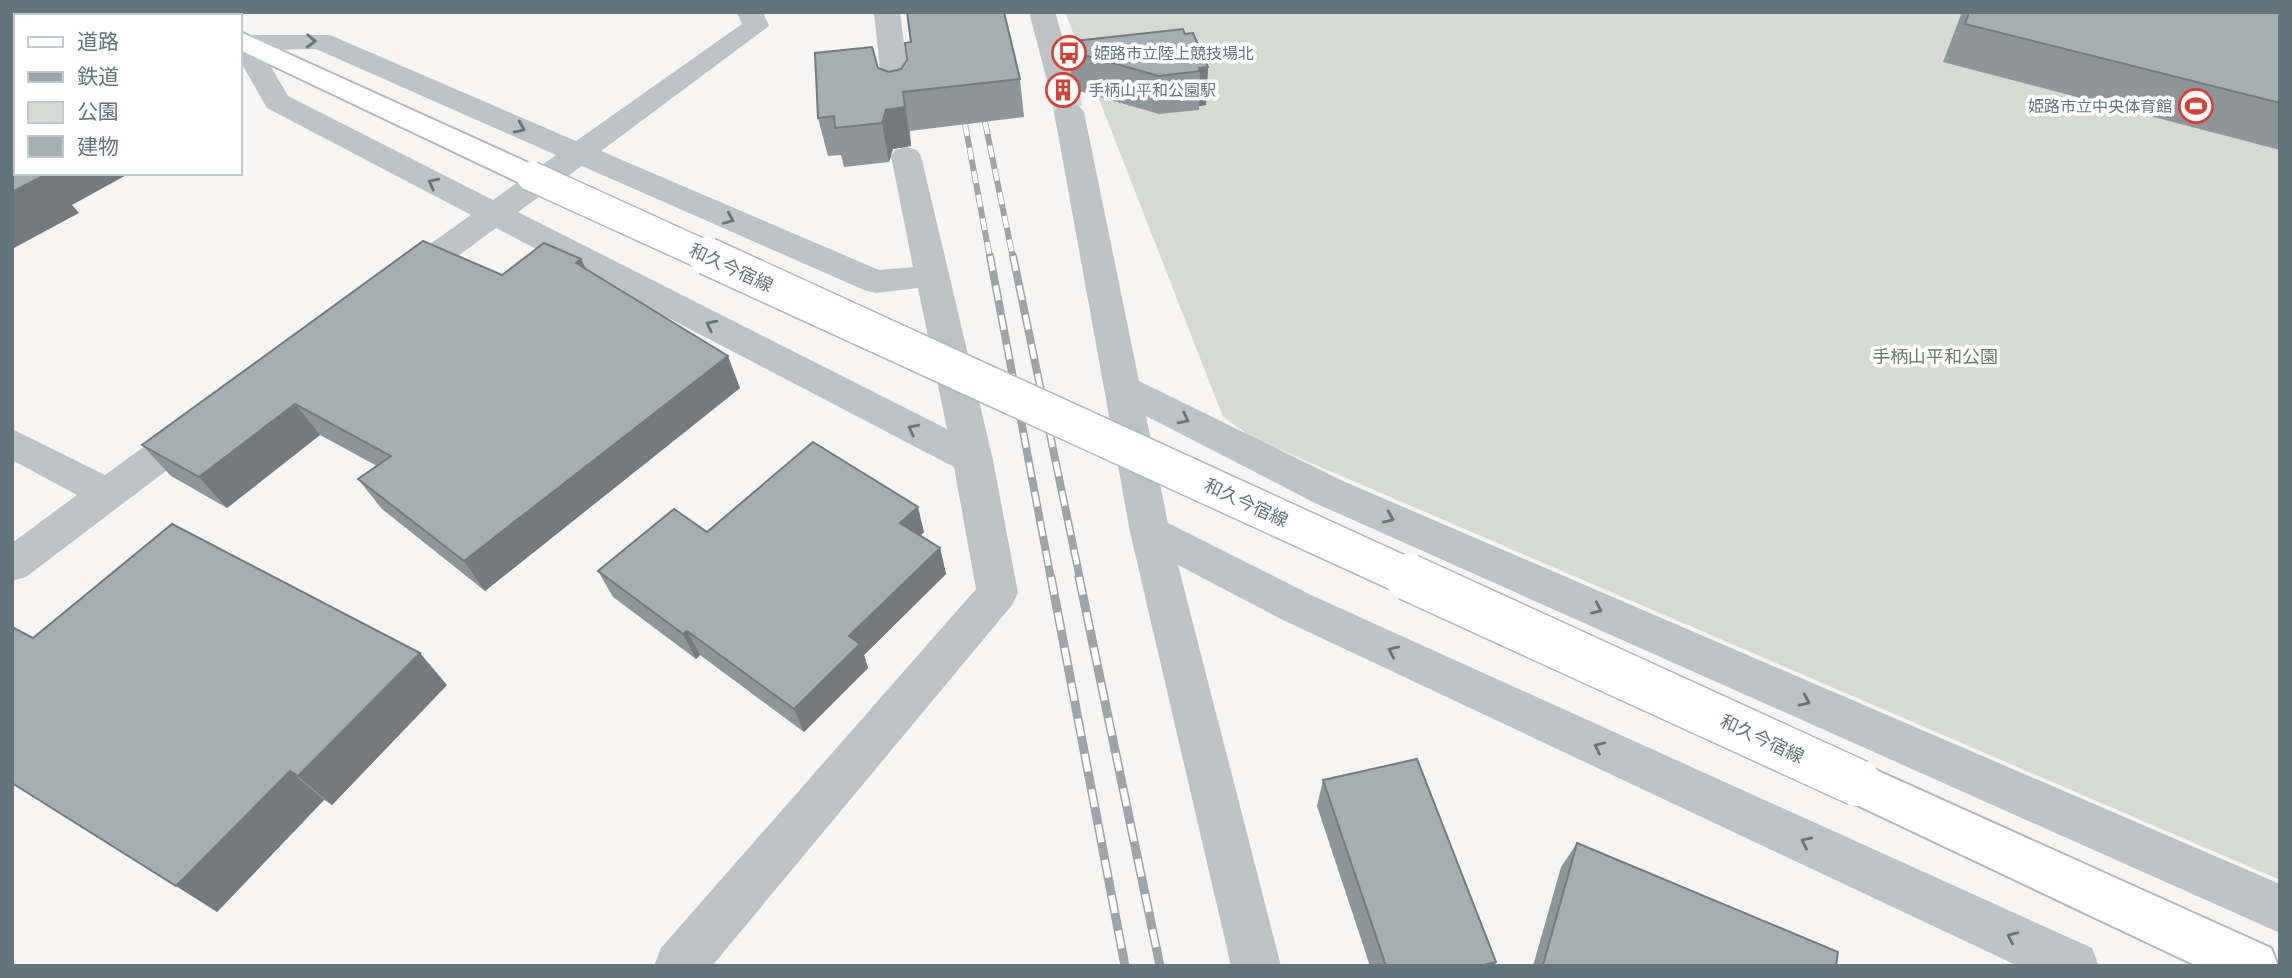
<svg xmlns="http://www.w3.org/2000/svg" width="2292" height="978" font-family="'Work Sans','Noto Sans JP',sans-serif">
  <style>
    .green { fill: #d7dad2 }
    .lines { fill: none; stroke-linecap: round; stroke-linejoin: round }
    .minor-tunnel { stroke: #d1d5d5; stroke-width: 29; stroke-dasharray: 29 15; stroke-linecap: butt }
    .major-casing { stroke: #b0b6b9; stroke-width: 4 }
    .minor { fill: #bdc2c4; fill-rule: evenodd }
    .major { fill: #fff; fill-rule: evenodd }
    .rail-far2-casing { stroke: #9da5a9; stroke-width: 6 }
    .rail-far1-casing { stroke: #9da5a9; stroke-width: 8 }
    .rail-casing { stroke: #9da5a9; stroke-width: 9 }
    .rail-far2 { stroke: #fff; stroke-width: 4.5; stroke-dasharray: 12; stroke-linecap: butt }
    .rail-far1 { stroke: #fff; stroke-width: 5; stroke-dasharray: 15; stroke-linecap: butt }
    .rail { stroke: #fff; stroke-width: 6; stroke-dasharray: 18; stroke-linecap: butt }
    .major-bridge-far2-casing { stroke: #b0b6b9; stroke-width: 32; stroke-linecap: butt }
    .major-bridge-far1-casing { stroke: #b0b6b9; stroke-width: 40; stroke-linecap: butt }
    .major-bridge-casing { stroke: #b0b6b9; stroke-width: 49; stroke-linecap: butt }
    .major-bridge-far2 { stroke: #fff; stroke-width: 29 }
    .major-bridge-far1 { stroke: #fff; stroke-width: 37 }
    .major-bridge { stroke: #fff; stroke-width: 46 }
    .wall { fill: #8e9699 }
    .shaded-wall { fill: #747a7d }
    .building { fill: #a5aeb2; stroke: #747a7d; stroke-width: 2 }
    .oneway { stroke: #63757c }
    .labels { text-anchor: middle; stroke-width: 7; stroke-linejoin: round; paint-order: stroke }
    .far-poi-label { font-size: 16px; fill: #63757c; stroke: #fff; text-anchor: start }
    .street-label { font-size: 18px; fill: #63757c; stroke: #fff }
    .park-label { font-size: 18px; fill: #6d7966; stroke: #fff }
  </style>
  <rect width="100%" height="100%" fill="#f6f5f3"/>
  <!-- green -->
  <path class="green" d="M 1065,12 L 2280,12 L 2280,880 L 1253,438 L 1223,417 Z"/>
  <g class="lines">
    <!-- minor-tunnel -->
    <path class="minor-tunnel" d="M 1061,81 L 1069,112"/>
    <!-- major casing -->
    <g class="major-casing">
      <path id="major" d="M 169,12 L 201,12 L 203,16 L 171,16 Z
        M 240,32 L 542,169 L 546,176 L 542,183 L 531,185 L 520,183 L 240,50 Z
        M 1858,762 L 2271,948 L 2278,966 L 2197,966 L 1842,798 L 1835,783 L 1842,768 Z"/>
    </g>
    <!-- minor -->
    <path class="minor" d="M 737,12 L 763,12 L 769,26 L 601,151 L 879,270 L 913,267 L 891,156 L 895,150 L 906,147 L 917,150 L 921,156 L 993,460 L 1018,593 L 1012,605 L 712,966 L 654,966 L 661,948 L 976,589 L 954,467 L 496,228 L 413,289 L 401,292 L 389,289 L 384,281 L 389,273 L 471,215 L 267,108 L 240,61 L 240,35 L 330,35 L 576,141 L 742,24 ZM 316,49 L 556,155 L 493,200 L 288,96 L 261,50 ZM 582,166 L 864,290 L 876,293 L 918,288 L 947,429 L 518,212 Z
      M 874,12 L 900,12 L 911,99 L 907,105 L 897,108 L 887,105 L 883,99 Z
      M 1029,12 L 1055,12 L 1075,81 L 1071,87 L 1061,89 L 1051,87 L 1047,81 Z
      M 1069,103 L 1079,106 L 1084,112 L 1139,381 L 1343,481 L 2280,884 L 2280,933 L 1315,503 L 1146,416 L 1168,523 L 1311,595 L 2092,948 L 2099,966 L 2018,966 L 1281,619 L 1178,565 L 1281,966 L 1231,966 L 1130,532 L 1054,112 L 1059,106 Z
      M 195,415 L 208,419 L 213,429 L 208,439 L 26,577 L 12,581 L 12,543 L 77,495 L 12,460 L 12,429 L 105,475 L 182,419 Z"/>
    <!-- major -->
    <use href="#major" class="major"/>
    <!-- rail-far2 casing -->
    <g class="rail-far2-casing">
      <path id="rail-far2" d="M 985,122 L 1013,258
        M 965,124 L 990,258"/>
    </g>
    <!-- rail-far1 casing -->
    <g class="rail-far1-casing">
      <path id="rail-far1" d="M 990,256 L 1051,579
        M 1013,256 L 1080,579"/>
    </g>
    <!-- rail casing -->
    <g class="rail-casing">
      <path id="rail" d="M 1051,577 L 1125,966
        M 1079,577 L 1160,966"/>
    </g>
    <!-- rail-far2 -->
    <use href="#rail-far2" class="rail-far2"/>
    <!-- rail-far1 -->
    <use href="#rail-far1" class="rail-far1"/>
    <!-- rail -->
    <use href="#rail" class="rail"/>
    <!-- major-bridge-far2 casing -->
    <g class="major-bridge-far2-casing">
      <path id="major-bridge-far2" d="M 531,176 L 711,258"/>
    </g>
    <!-- major-bridge-far1 casing -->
    <g class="major-bridge-far1-casing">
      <path id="major-bridge-far1" d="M 707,256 L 1412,579"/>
    </g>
    <!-- major-bridge casing -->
    <g class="major-bridge-casing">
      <path id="major-bridge" d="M 1408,577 L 1858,783"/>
    </g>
    <!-- major-bridge-far2 -->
    <use href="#major-bridge-far2" class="major-bridge-far2"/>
    <!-- major-bridge-far1 -->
    <use href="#major-bridge-far1" class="major-bridge-far1"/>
    <!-- major-bridge -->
    <use href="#major-bridge" class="major-bridge"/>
  </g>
  <!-- wall -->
  <path class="wall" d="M 1962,12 L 2280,12 L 2280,150 L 1943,62 Z
    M 1185,34 L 1208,67 L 1206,105 L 1199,106 L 1199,110 L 1159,114 L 1072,89 L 1070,51 Z
    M 907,60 L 1020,79 L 1024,117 L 910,131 L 911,146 L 893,149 L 889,162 L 844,167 L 841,155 L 828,156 L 818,118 L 878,68 L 889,72 L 901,69 Z
    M 581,259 L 586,269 L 740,388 L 485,591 L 382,509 L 358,479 L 377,466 L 320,435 L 227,508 L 171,476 L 142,445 L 502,275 Z
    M 924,532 L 920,536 L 940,548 L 946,574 L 864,655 L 868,668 L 804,732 L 700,655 L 696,659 L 613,597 L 598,571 Z
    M 33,638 L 447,685 L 332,805 L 324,800 L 217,912 Z
    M 1323,780 L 1496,962 L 1494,966 L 1370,966 L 1317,806 Z
    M 1577,843 L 1836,966 L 1533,966 L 1561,867 Z"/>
  <!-- shaded-wall -->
  <path class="shaded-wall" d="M 1208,67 L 1206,105 L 1199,106 L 1200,71 L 1199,68 Z
    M 903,92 L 911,146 L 893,149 L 889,162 L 882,123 L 886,110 Z
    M 41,173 L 130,173 L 72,205 L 79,213 L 12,249 L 12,192 Z
    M 581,259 L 596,291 L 576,263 Z
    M 728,356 L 740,388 L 485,591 L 464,561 Z
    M 295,404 L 320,435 L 227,508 L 199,477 Z
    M 918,507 L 924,532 L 907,548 L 900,523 Z
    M 940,548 L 946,574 L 864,655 L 868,668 L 804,732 L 794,709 L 849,636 Z
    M 687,631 L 700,655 L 696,659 L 683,634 Z
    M 420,653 L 447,685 L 332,805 L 298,776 Z
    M 290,771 L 324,800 L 217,912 L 176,886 Z
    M 1496,962 L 1494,966 L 1479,966 Z"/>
  <!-- building -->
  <path class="building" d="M 36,12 L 101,12 L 108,16 L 29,16 Z
    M 907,12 L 1004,12 L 1020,79 L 903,92 L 905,107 L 886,110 L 882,123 L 835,128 L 834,116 L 818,118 L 815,53 L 872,47 L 878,68 L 889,72 L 901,69 L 907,60 L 905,43 L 911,42 Z
    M 1969,12 L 2280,12 L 2280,103 L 1965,24 Z
    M 16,22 L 16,173 L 45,173 L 47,174 L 12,192 L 12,23 Z
    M 1183,29 L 1185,34 L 1193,33 L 1208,67 L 1199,68 L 1200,71 L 1159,76 L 1070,51 L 1075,41 Z
    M 423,241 L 502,275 L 544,243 L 581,259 L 576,263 L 728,356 L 464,561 L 358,479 L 391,456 L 295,404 L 199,477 L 142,445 Z
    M 813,442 L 918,507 L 900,523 L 940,548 L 849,636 L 860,644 L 794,709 L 687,631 L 683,634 L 598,571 L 674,509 L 707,532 Z
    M 172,524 L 420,653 L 298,776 L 290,771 L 176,886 L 12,783 L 12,627 L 33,638 Z
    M 1417,759 L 1496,962 L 1479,966 L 1386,966 L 1323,780 Z
    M 1577,843 L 1838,952 L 1836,966 L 1543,965 Z"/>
  <!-- one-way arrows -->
  <defs><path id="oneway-chevron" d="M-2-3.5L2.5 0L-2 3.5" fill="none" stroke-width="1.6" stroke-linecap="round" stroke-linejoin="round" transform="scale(1.75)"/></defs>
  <g class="oneway">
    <use href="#oneway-chevron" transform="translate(311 41) rotate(2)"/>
    <use href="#oneway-chevron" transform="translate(520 128) rotate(24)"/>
    <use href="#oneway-chevron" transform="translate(433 183) rotate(-153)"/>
    <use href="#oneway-chevron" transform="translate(729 219) rotate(23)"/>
    <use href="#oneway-chevron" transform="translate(711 325) rotate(-153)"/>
    <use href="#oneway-chevron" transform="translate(1184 419) rotate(27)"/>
    <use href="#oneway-chevron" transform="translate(913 429) rotate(-153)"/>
    <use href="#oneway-chevron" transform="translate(1389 518) rotate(24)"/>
    <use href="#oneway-chevron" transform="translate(1597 609) rotate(24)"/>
    <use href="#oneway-chevron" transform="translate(1393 651) rotate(-155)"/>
    <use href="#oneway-chevron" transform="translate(1805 701) rotate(24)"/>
    <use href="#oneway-chevron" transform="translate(1599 747) rotate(-155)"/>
    <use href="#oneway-chevron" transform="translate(1806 842) rotate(-155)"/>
    <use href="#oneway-chevron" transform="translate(2012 937) rotate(-155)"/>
  </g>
  <!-- icons -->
  <defs>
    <g id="bus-ring" transform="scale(1.75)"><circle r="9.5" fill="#fff" stroke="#d54034" stroke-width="1.5"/><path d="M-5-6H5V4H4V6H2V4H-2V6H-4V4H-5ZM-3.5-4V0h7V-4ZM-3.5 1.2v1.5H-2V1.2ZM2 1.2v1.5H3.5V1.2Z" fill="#d54034"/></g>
    <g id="building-ring" transform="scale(1.75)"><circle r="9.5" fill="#fff" stroke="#d54034" stroke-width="1.5"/><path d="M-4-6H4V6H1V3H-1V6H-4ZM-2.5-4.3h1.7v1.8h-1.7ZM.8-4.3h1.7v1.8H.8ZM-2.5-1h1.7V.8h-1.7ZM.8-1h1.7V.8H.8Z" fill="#d54034"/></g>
    <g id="stadium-ring" transform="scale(1.75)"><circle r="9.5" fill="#fff" stroke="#d54034" stroke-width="1.5"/><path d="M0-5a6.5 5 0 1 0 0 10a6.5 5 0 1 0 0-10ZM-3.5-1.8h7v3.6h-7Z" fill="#d54034"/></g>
  </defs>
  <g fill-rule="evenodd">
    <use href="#bus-ring" x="1069" y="53"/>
    <use href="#building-ring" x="1063" y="90"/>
    <use href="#stadium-ring" x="2196" y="106"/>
  </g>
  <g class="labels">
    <!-- far-poi labels -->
    <g class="far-poi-label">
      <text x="1094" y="59">姫路市立陸上競技場北</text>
      <text x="1088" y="96">手柄山平和公園駅</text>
      <text x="2172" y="112" text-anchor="end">姫路市立中央体育館</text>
    </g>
    <!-- street labels -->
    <g class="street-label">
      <text transform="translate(731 268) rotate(25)" y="6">和久今宿線</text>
      <text transform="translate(1246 503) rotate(25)" y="6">和久今宿線</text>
      <text transform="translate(1762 739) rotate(25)" y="6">和久今宿線</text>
    </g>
    <!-- park labels -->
    <g class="park-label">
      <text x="1935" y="363">手柄山平和公園</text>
    </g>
  </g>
  <!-- border -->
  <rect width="2292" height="978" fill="none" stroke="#63757c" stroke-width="28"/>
  <!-- legend -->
  <rect x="14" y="14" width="228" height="161" fill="#ffffff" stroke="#c1c8cb" stroke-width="2"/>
  <rect x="28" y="37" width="35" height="10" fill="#ffffff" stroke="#c1c8cb" stroke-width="2"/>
  <text x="77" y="49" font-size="21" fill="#63757c">道路</text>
  <rect x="28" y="72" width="35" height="10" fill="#9da5a9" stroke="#c1c8cb" stroke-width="2"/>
  <text x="77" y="84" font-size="21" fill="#63757c">鉄道</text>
  <rect x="28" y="102" width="35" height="21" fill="#d7dad2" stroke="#c1c8cb" stroke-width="2"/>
  <text x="77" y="119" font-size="21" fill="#63757c">公園</text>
  <rect x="28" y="136" width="35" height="21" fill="#a5aeb2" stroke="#c1c8cb" stroke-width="2"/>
  <text x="77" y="154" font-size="21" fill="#63757c">建物</text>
</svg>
